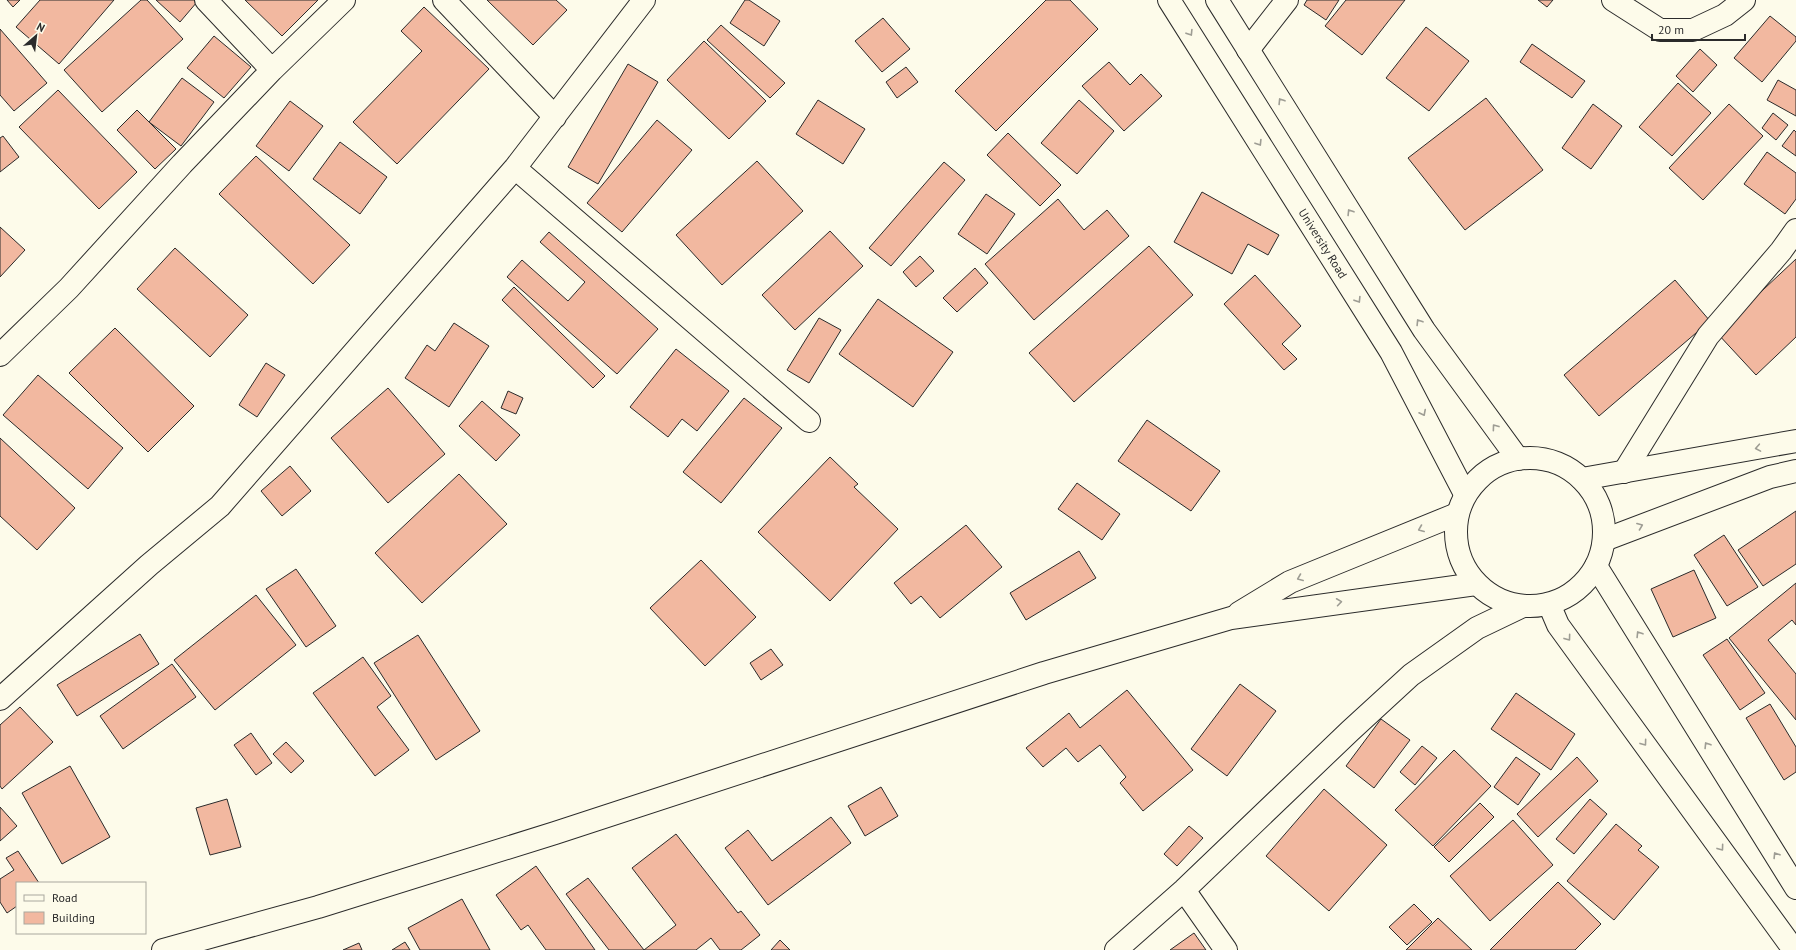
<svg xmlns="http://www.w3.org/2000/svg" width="1796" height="950" font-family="'PT Sans',sans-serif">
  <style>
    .building { fill: #f2b8a0; stroke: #2b2b2b }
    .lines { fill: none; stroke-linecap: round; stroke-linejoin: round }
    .street-casing { stroke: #2b2b2b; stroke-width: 24 }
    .secondary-casing { stroke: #2b2b2b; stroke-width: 24 }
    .primary-casing { stroke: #2b2b2b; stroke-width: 24 }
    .street { stroke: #fdfbea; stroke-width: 22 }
    .secondary { stroke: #fdfbea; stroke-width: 22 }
    .primary { stroke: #fdfbea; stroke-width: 22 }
    .oneway { stroke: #9e9d94 }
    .labels { text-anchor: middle; stroke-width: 3; stroke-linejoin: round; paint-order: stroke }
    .street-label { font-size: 12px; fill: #2b2b2b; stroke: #fdfbea }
  </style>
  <rect width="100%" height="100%" fill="#fdfbea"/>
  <!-- building -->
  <path class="building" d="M 7,0 L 20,0 L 13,7 Z
    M 40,0 L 114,0 L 59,64 L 16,27 Z
    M 141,0 L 147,0 L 183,39 L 102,112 L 64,70 Z
    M 156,0 L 195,0 L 197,2 L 180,22 Z
    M 245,0 L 318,0 L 282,36 Z
    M 487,0 L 556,0 L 567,10 L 533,45 Z
    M 745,0 L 749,0 L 780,21 L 764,46 L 730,23 Z
    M 1046,0 L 1070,0 L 1098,29 L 996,131 L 955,91 Z
    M 1307,0 L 1339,0 L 1326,20 L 1304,5 Z
    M 1346,0 L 1405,0 L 1362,55 L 1325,26 Z
    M 1538,0 L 1553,0 L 1547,7 Z
    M 424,7 L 489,69 L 397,164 L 353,122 L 422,51 L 401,31 Z
    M 1770,16 L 1796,37 L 1796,41 L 1762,82 L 1734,58 Z
    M 883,18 L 910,49 L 882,72 L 855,41 Z
    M 721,25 L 785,83 L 770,98 L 707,40 Z
    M 1426,27 L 1469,61 L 1429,111 L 1386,78 Z
    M 0,29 L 47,83 L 14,111 L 0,95 Z
    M 214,36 L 251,67 L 224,98 L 187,68 Z
    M 704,41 L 766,101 L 729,139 L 667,80 Z
    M 1532,44 L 1585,81 L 1572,98 L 1520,62 Z
    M 1700,49 L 1717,65 L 1693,92 L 1676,76 Z
    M 1109,62 L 1130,85 L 1141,74 L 1162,96 L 1124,131 L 1082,86 Z
    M 628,64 L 658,82 L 598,184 L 568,167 Z
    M 906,67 L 918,82 L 897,98 L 886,82 Z
    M 182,78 L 214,102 L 181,146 L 149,122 Z
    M 1778,80 L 1796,90 L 1796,116 L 1767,100 Z
    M 1678,83 L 1711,113 L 1672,156 L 1639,127 Z
    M 58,90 L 137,172 L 99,209 L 19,127 Z
    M 1486,98 L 1543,170 L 1465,230 L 1408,158 Z
    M 818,100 L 865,129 L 843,164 L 796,134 Z
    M 1079,100 L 1114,131 L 1077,174 L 1041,143 Z
    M 290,101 L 323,126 L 289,171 L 256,146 Z
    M 1593,104 L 1622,126 L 1591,169 L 1562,148 Z
    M 1729,104 L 1763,136 L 1703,200 L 1669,168 Z
    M 137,110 L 176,149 L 155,169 L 117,130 Z
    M 1773,113 L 1788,125 L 1776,140 L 1762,128 Z
    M 657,120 L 692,150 L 622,232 L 587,203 Z
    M 1794,130 L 1796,132 L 1796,156 L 1782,146 Z
    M 1008,133 L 1061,185 L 1040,206 L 987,155 Z
    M 3,136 L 19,157 L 0,172 L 0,138 Z
    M 340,142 L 387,177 L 360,214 L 313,179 Z
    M 1767,152 L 1796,173 L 1796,199 L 1785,214 L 1744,184 Z
    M 256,156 L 350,245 L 313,284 L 219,194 Z
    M 757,161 L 803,211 L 722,285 L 676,235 Z
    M 944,162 L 965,180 L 891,266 L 869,248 Z
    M 1202,192 L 1279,235 L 1268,255 L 1248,244 L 1232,274 L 1174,242 Z
    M 986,194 L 1015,214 L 987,254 L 958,234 Z
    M 1058,199 L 1084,230 L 1107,210 L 1129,236 L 1034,320 L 985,264 Z
    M 0,227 L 25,250 L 0,277 Z
    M 830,231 L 863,266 L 795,330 L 762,295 Z
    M 549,232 L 658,329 L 617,374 L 507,277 L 522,260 L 568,301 L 585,282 L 540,242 Z
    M 1149,246 L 1193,295 L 1074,402 L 1029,353 Z
    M 175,248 L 248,315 L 210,357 L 137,289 Z
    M 920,256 L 934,271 L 916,287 L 903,272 Z
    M 1796,259 L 1796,337 L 1756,375 L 1717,333 Z
    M 975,268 L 988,283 L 957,312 L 943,298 Z
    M 1255,275 L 1301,326 L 1282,344 L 1297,359 L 1284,370 L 1224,304 Z
    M 1675,280 L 1710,321 L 1599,416 L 1564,375 Z
    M 514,287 L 605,376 L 593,388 L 502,300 Z
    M 878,299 L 953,352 L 913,407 L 839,354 Z
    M 819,318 L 841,330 L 809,383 L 787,370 Z
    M 454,323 L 489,346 L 449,407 L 405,378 L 427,345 L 435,351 Z
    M 115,328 L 194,406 L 148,452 L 69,373 Z
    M 676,349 L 729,391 L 697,431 L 682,419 L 668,437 L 630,407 Z
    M 266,363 L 285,375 L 257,417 L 239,405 Z
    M 38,375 L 123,448 L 88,489 L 3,415 Z
    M 388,388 L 445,454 L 388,503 L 331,438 Z
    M 508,391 L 523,398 L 516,414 L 501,408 Z
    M 744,398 L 782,428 L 721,503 L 683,472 Z
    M 482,401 L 520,435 L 496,461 L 459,426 Z
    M 1147,420 L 1220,471 L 1191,511 L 1118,461 Z
    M 0,438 L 75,508 L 37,550 L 0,516 Z
    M 830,457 L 858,484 L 854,487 L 898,529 L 830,601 L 758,532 Z
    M 290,466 L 311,491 L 282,516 L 261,491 Z
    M 459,474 L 507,524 L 422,603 L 375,553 Z
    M 1077,483 L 1120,514 L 1102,540 L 1058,509 Z
    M 1796,511 L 1796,564 L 1763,586 L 1738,550 Z
    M 966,525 L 1002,567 L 940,618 L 921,596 L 911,604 L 894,583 Z
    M 1724,535 L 1758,587 L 1727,606 L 1694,555 Z
    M 1079,551 L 1096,578 L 1026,620 L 1010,593 Z
    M 701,560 L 756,617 L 705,666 L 650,608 Z
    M 296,569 L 336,626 L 306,647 L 266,589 Z
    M 1694,570 L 1716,618 L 1673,637 L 1651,589 Z
    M 1796,583 L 1796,625 L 1792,620 L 1768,640 L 1796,674 L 1796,720 L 1729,638 Z
    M 256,595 L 296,645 L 215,710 L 174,660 Z
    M 140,634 L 159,664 L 77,716 L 57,685 Z
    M 418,635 L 480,731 L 436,760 L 374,663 Z
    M 1727,639 L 1765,693 L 1740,710 L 1703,655 Z
    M 771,649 L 783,665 L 761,680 L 750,663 Z
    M 363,657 L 391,696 L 377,707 L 409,750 L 375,776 L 313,693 Z
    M 172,664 L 196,697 L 123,749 L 100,716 Z
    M 1240,684 L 1276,711 L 1227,776 L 1191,749 Z
    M 1127,690 L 1193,770 L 1143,811 L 1120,783 L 1126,777 L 1100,745 L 1078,762 L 1066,748 L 1043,767 L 1026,748 L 1069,713 L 1080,728 Z
    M 1516,693 L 1575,734 L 1551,770 L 1491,729 Z
    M 1770,704 L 1796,747 L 1796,772 L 1784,780 L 1746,718 Z
    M 20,707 L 53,742 L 2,789 L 0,786 L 0,725 Z
    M 1381,719 L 1410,740 L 1374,788 L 1346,766 Z
    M 251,733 L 272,763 L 256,775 L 234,745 Z
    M 286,742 L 304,761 L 291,773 L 273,754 Z
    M 1422,746 L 1437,758 L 1415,785 L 1400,772 Z
    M 1454,750 L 1491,786 L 1433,846 L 1395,810 Z
    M 1516,757 L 1540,774 L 1518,805 L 1494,787 Z
    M 1577,757 L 1598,781 L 1538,837 L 1517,814 Z
    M 70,766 L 110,837 L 62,864 L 22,793 Z
    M 881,787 L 898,816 L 865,836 L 848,806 Z
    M 1324,789 L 1387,845 L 1329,911 L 1266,856 Z
    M 227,799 L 241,847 L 210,855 L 196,808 Z
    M 1590,799 L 1607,814 L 1574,854 L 1556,839 Z
    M 1480,803 L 1494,817 L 1449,862 L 1434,847 Z
    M 0,807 L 17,826 L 0,841 Z
    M 831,817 L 851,843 L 768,905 L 725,848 L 748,830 L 772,861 Z
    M 1513,820 L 1553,865 L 1490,921 L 1450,876 Z
    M 1616,824 L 1642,846 L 1638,850 L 1659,867 L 1614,920 L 1567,881 Z
    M 1189,826 L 1203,838 L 1177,866 L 1164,854 Z
    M 676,834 L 738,913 L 741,911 L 760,935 L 741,950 L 720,950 L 711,938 L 696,950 L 644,950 L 676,925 L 632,868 Z
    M 18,851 L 39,883 L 17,883 L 17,906 L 7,913 L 0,902 L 0,879 L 14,870 L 6,858 Z
    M 536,866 L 595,950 L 546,950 L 528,925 L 521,930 L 496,895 Z
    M 588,878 L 644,950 L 609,950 L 566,894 Z
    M 1558,882 L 1601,924 L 1575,950 L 1490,950 Z
    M 462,899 L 490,950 L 420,950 L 408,928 Z
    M 1414,904 L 1432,922 L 1407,945 L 1389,927 Z
    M 1438,918 L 1472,950 L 1406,950 Z
    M 1194,933 L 1206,950 L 1170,950 Z
    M 780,940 L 790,950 L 771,950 Z
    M 405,942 L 410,950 L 392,950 Z
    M 359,943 L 362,950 L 343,950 Z"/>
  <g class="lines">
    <!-- street casing -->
    <g class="street-casing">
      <path id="street" d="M 206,0 L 272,70
        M 444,0 L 555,117
        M 1613,0 L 1660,30 L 1693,30 L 1725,15 L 1744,0
        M 1248,50 L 1287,0
        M 515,168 L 809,421
        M 0,355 L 69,288 L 182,164 L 272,70 L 344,0
        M 1624,472 L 1708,336 L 1781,251 L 1796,230
        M 0,699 L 149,565 L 220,506 L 515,168 L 644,0
        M 1184,890 L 1226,950
        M 1116,950 L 1184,890 L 1350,731 L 1411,675 L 1477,628 L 1523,606"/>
    </g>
    <!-- secondary casing -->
    <g class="secondary-casing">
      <path id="secondary" d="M 1596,566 L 1796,888
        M 1549,604 L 1558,625 L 1794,950"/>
    </g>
    <!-- primary casing -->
    <g class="primary-casing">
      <g id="primary">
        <path id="s1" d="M 1169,0 L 1391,352 L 1465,494"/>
        <path d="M 1217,0 L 1424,330 L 1518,459"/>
        <circle cx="1530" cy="532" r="74"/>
        <path d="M 1582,479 L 1796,441"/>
        <path d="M 1604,540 L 1770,477 L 1796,471"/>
        <path d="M 1239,613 L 1290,582 L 1457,514"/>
        <path d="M 163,950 L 318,907 L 555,833 L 1044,673 L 1231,618 L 1476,584"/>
      </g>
    </g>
    <!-- street -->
    <use href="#street" class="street"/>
    <!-- secondary -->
    <use href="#secondary" class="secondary"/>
    <!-- primary -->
    <use href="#primary" class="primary"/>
  </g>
  <!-- one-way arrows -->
  <defs><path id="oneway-chevron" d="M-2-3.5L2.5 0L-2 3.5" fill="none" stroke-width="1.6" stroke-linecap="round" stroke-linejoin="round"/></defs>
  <g class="oneway">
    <use href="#oneway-chevron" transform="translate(1190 33) rotate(58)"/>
    <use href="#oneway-chevron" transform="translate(1281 101) rotate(-122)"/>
    <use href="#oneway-chevron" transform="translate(1259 143) rotate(58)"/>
    <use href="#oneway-chevron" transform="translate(1350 212) rotate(-122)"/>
    <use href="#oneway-chevron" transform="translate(1358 300) rotate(58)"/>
    <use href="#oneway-chevron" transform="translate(1419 322) rotate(-122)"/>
    <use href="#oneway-chevron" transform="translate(1423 413) rotate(63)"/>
    <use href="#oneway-chevron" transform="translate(1495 427) rotate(-126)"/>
    <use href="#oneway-chevron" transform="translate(1758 448) rotate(170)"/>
    <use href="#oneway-chevron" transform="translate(1640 526) rotate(-21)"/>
    <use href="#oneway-chevron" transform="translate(1421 529) rotate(158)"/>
    <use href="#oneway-chevron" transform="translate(1300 578) rotate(158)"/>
    <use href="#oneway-chevron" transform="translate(1339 602) rotate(-8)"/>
    <use href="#oneway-chevron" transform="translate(1639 634) rotate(-122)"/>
    <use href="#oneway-chevron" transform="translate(1568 638) rotate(54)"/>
    <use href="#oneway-chevron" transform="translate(1644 743) rotate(54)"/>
    <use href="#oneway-chevron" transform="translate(1707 745) rotate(-122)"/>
    <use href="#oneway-chevron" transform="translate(1721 848) rotate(54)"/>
    <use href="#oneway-chevron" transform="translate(1776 855) rotate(-122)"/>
  </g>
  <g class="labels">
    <!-- street labels -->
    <g class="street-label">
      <text dy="4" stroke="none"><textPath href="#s1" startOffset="288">University Road</textPath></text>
    </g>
  </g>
  <!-- legend -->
  <rect x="16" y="882" width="130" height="52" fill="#fdfbea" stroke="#a9a89e"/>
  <rect x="24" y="895" width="20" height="6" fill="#fdfbea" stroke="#a9a89e"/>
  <text x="52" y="902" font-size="12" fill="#2b2b2b">Road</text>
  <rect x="24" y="912" width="20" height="12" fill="#f2b8a0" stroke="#a9a89e"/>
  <text x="52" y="922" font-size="12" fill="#2b2b2b">Building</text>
  <!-- north arrow -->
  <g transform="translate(36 36) rotate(28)" stroke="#fdfbea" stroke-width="3" paint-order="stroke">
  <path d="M0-3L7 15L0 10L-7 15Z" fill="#2b2b2b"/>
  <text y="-6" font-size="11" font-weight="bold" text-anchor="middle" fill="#2b2b2b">N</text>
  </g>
  <!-- scale -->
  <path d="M1652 34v6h93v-6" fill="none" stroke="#2b2b2b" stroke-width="2"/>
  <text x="1658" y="34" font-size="12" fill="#2b2b2b" stroke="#fdfbea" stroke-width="3" paint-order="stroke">20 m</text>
</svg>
